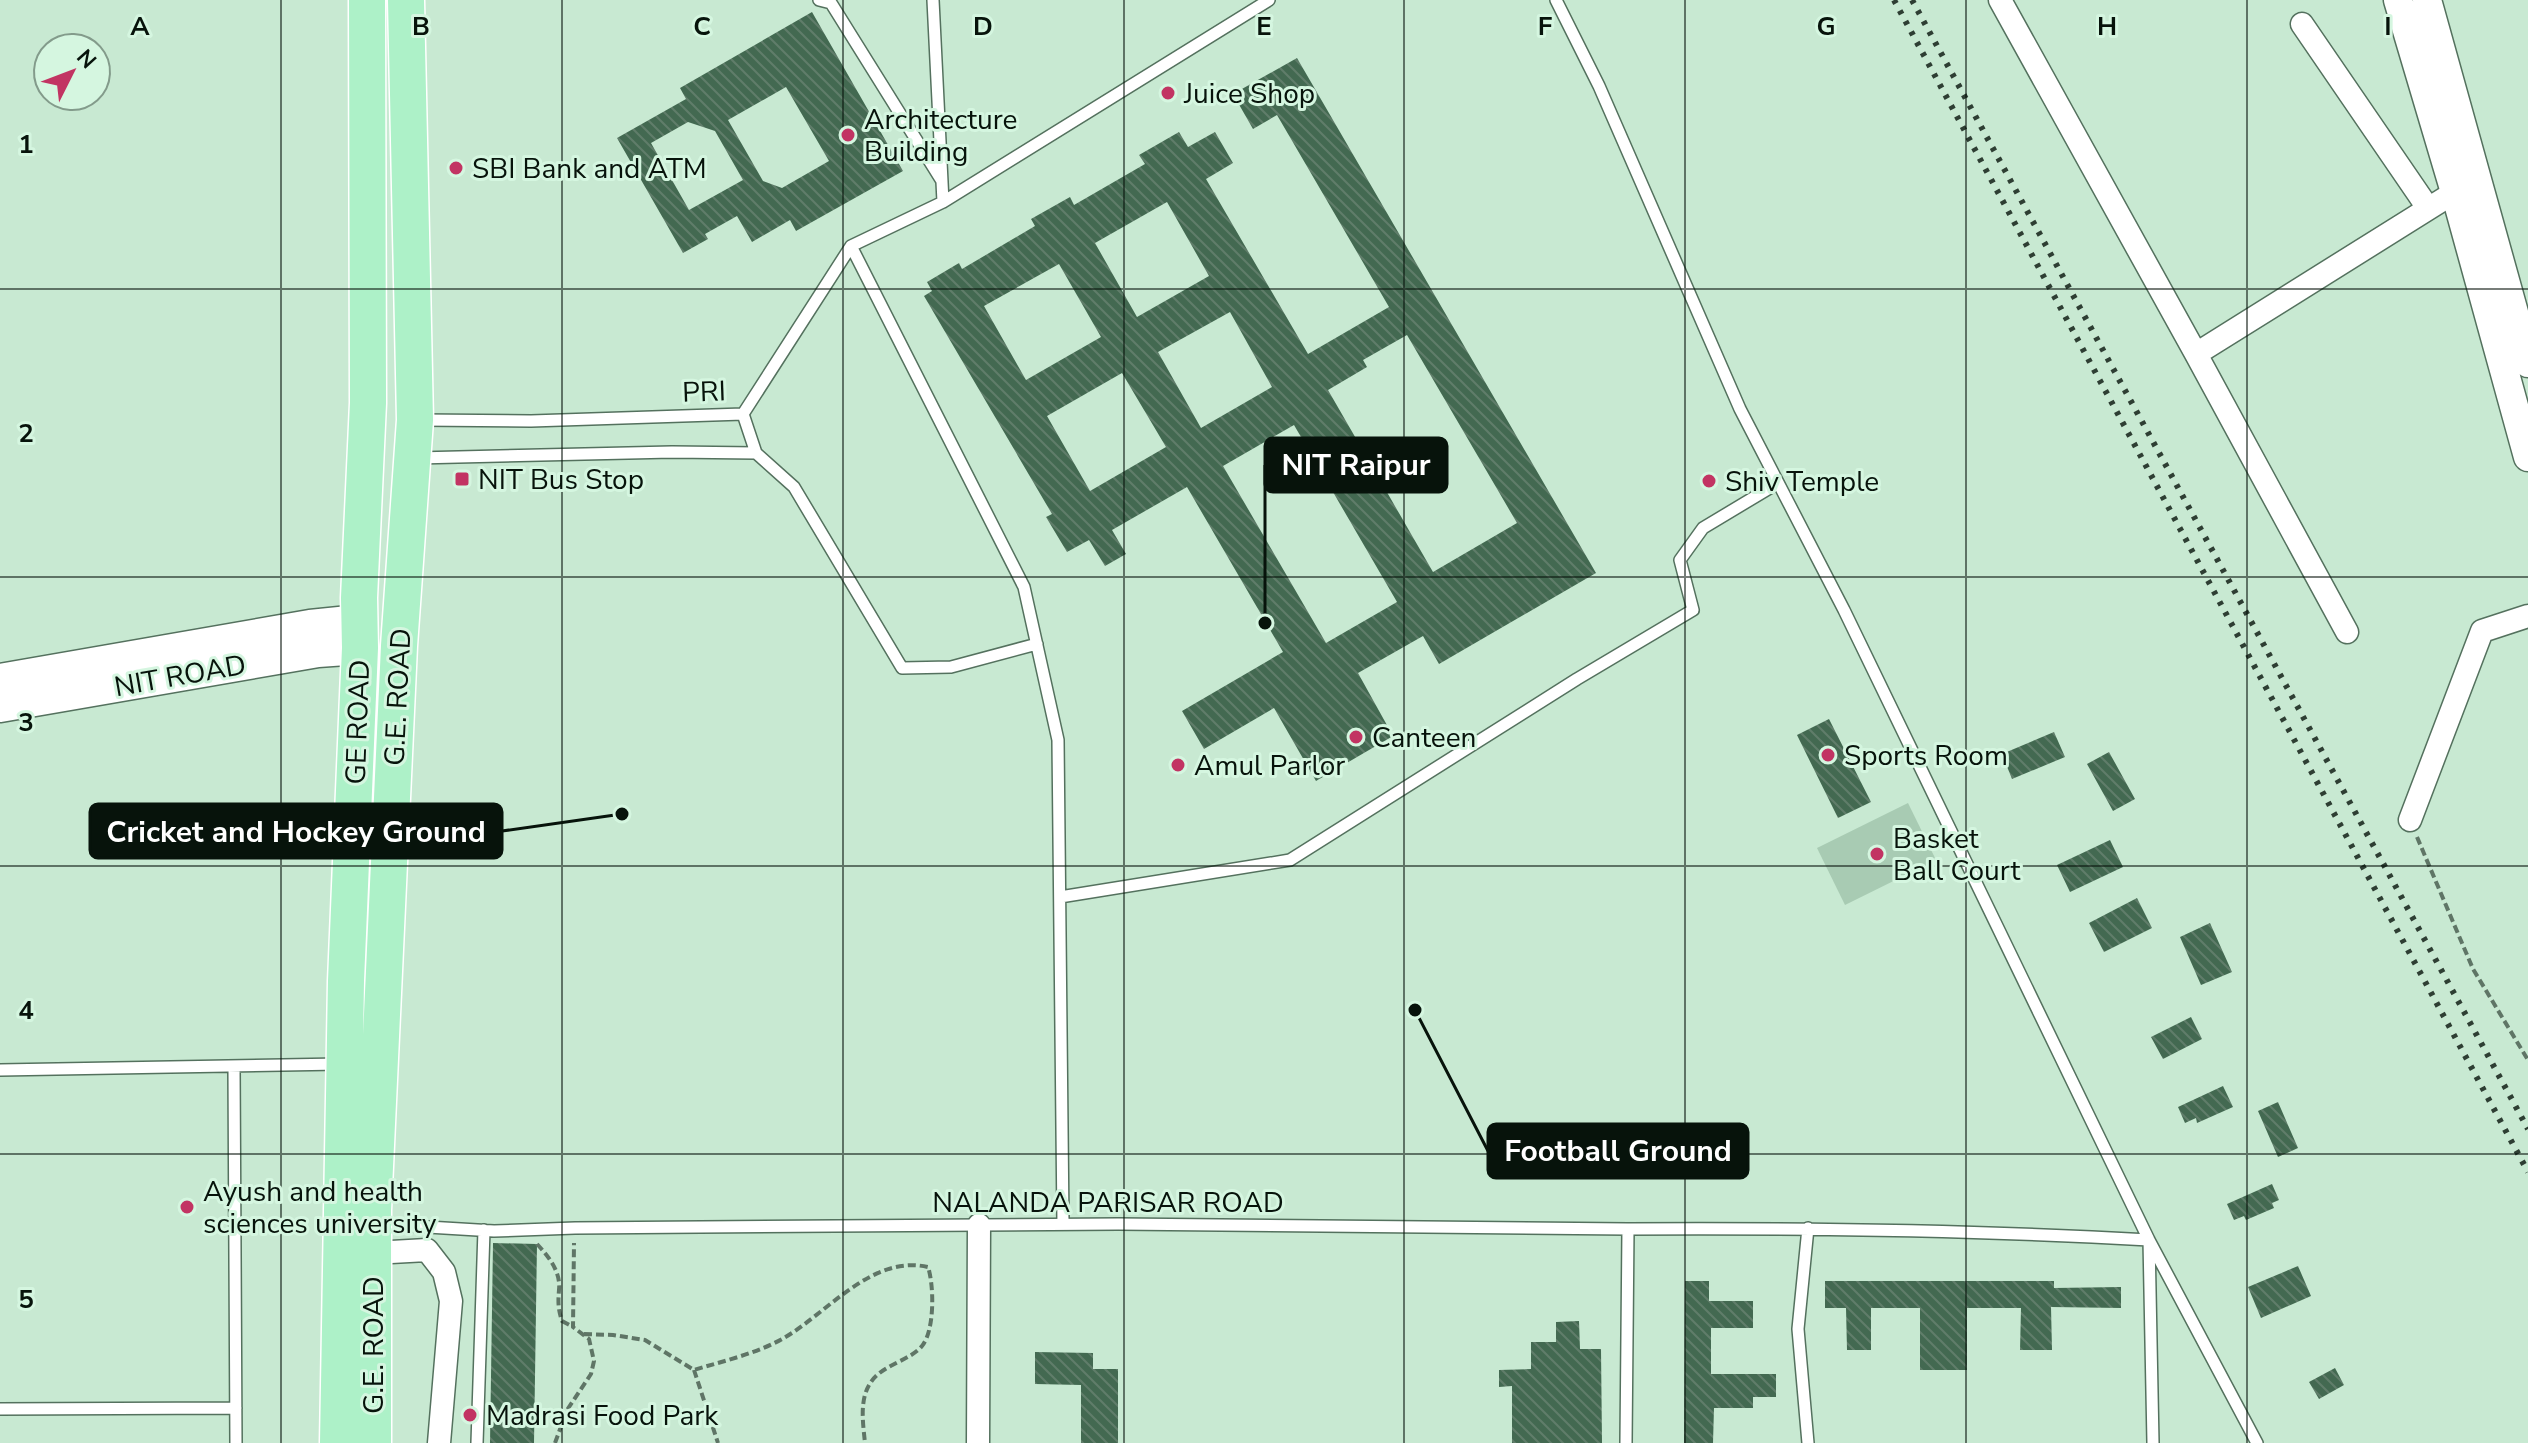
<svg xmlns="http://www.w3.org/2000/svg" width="2528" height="1443" font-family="'Nunito Sans',sans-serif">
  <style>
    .grass { fill: #a8cbb3 }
    .building { fill: url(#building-back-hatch); fill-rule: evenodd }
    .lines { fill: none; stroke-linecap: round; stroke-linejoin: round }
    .service-casing { stroke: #54715e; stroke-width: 14 }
    .minor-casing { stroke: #54715e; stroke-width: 25 }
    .tertiary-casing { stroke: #54715e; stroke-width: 31 }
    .secondary-casing { stroke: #54715e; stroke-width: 35 }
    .primary-casing { stroke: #fff; stroke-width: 39 }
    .path { stroke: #5f7566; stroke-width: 4; stroke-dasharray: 8 4; stroke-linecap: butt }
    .service { stroke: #fff; stroke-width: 11 }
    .minor { stroke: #fff; stroke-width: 22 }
    .tertiary { stroke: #fff; stroke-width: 28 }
    .secondary { stroke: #fff; stroke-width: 32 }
    .primary { stroke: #adf1c8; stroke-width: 36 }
    .rail { stroke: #2e3e33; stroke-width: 6; stroke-dasharray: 4 8; stroke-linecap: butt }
    .grid { fill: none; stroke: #07130b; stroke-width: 2; stroke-opacity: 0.55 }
    .poi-dot { fill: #c23463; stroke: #d5f6e0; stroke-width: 3 }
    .labels { text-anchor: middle; stroke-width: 6; stroke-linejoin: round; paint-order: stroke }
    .poi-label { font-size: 28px; fill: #07130b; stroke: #d5f6e0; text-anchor: start }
    .street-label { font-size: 28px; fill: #07130b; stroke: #d5f6e0 }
    .grid-label { font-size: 26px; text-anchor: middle; font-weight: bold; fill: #07130b; stroke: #d5f6e0; stroke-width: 6; stroke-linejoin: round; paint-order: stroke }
    .leader { fill: none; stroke: #07130b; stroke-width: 3 }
    .callout-dot { fill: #07130b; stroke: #d5f6e0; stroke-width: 3 }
    .callout { fill: #07130b; stroke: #07130b; stroke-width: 3 }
    .callout-label { font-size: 30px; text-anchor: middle; font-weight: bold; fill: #fff }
  </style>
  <defs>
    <pattern id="building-back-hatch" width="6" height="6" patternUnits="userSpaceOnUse" patternTransform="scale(2)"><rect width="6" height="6" fill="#436951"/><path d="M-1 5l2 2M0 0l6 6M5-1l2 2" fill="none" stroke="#607d6a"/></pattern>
  </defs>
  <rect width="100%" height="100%" fill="#c8e9d2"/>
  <!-- grass -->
  <path class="grass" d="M 1908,803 L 1936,860 L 1845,905 L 1817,848 Z"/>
  <!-- building -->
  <path class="building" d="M 812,12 L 903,171 L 796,231 L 790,220 L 752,242 L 737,216 L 705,234 L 708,239 L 683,253 L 617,138 L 686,99 L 680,88 ZM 786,87 L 829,161 L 782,188 L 763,181 L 728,120 ZM 688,122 L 715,131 L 743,180 L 689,210 L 651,143 Z
    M 1297,58 L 1596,573 L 1439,664 L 1423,636 L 1358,673 L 1393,736 L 1316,781 L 1274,708 L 1204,749 L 1182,711 L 1283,652 L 1187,487 L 1112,530 L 1126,554 L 1105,566 L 1089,540 L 1067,552 L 1046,517 L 1052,514 L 924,296 L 932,291 L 927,282 L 959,263 L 962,269 L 1035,226 L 1031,219 L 1070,197 L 1074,205 L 1145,164 L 1139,155 L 1179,132 L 1188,147 L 1215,132 L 1233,163 L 1206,179 L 1308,354 L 1389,307 L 1277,115 L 1253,129 L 1233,94 ZM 1167,202 L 1209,276 L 1137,317 L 1095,243 ZM 1059,264 L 1101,337 L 1026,380 L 984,306 ZM 1230,312 L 1272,387 L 1201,428 L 1158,352 ZM 1407,335 L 1517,523 L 1433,572 L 1328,390 L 1367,367 L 1363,360 ZM 1122,373 L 1166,447 L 1090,491 L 1047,416 ZM 1294,425 L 1397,602 L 1326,643 L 1223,466 Z
    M 1829,719 L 1871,802 L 1838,818 L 1797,735 Z
    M 2054,732 L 2065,757 L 2012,779 L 2002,754 Z
    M 2109,752 L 2135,799 L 2113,811 L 2087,764 Z
    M 2110,840 L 2123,867 L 2070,892 L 2057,865 Z
    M 2137,898 L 2152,928 L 2104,952 L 2089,923 Z
    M 2210,923 L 2232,972 L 2201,985 L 2180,937 Z
    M 2191,1017 L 2202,1039 L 2163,1059 L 2151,1037 Z
    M 2223,1086 L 2233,1107 L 2197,1123 L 2196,1118 L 2185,1123 L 2178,1107 Z
    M 2278,1102 L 2298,1148 L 2278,1157 L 2258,1111 Z
    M 2272,1184 L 2279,1200 L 2272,1203 L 2274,1208 L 2246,1220 L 2244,1216 L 2234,1220 L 2227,1204 Z
    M 493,1243 L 537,1244 L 534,1443 L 490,1443 Z
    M 2298,1266 L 2311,1296 L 2261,1318 L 2248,1287 Z
    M 1685,1281 L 1709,1281 L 1709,1301 L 1753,1301 L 1753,1328 L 1711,1328 L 1711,1374 L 1776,1374 L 1776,1397 L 1753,1397 L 1753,1408 L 1714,1408 L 1713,1443 L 1684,1443 Z
    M 1825,1281 L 2054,1281 L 2054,1288 L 2121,1287 L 2121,1308 L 2051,1307 L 2052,1350 L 2020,1350 L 2021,1308 L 1967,1308 L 1967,1370 L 1920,1370 L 1920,1308 L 1871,1308 L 1871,1350 L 1847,1350 L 1846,1308 L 1825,1308 Z
    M 1579,1321 L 1580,1349 L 1601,1349 L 1602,1443 L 1512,1443 L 1512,1386 L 1499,1387 L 1499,1370 L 1531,1369 L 1531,1342 L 1556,1342 L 1556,1322 Z
    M 1035,1352 L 1093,1353 L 1093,1369 L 1118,1369 L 1118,1443 L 1081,1443 L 1081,1385 L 1035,1384 Z
    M 2335,1368 L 2344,1385 L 2319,1399 L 2309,1382 Z"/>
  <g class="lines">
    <!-- service casing -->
    <g class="service-casing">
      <path id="service" d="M 819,0 L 831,3 L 942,181
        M 933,0 L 943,202
        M 1556,0 L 1599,86 L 1740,409 L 1844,610 L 2149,1240 L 2257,1443
        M 743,414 L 756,453
        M 420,420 L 531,421 L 743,414 L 851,246
        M 417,458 L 672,452 L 756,453 L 794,487 L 902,668 L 951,667 L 1037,644
        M 1060,897 L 1290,860 L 1577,679 L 1693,610 L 1680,560 L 1703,528 L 1778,483
        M 234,1067 L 236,1443
        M 0,1070 L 340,1064
        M 378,1224 L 494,1231 L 575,1228 L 1118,1224 L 1628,1229 L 1626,1443
        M 1063,1224 L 1058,740 L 1024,587 L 851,246 L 943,202 L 1269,0
        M 1628,1229 C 1802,1228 1976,1230 2149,1240 L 2153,1443
        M 0,1409 L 236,1408
        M 477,1443 L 484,1230
        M 1808,1443 L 1798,1329 L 1808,1228"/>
    </g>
    <!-- minor casing -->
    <g class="minor-casing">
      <path id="minor" d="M 2000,0 L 2196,354 L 2347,632
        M 2302,24 L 2428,208
        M 2196,354 L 2455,192 L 2468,187
        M 2410,820 L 2482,631 L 2528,616
        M 373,1253 L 427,1250 L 444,1272 L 451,1301 L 439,1443
        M 978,1443 L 979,1225"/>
    </g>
    <!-- tertiary casing -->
    <g class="tertiary-casing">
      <path id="tertiary" d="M 2398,0 L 2455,192 L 2528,457
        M 2427,0 L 2528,363"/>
    </g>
    <!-- secondary casing -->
    <g class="secondary-casing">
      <path id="secondary" d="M 0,680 L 310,626 L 359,621
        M 0,706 L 318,651 L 360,648"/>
    </g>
    <!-- primary casing -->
    <g class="primary-casing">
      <path id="primary" d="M 338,1443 L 346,981 L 360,648 L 359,598 L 368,403 L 367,0
        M 373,1443 L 373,1210 L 399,646 L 415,420 L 406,0"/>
    </g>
    <!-- path -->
    <path class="path" d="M 2417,837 L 2473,969 L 2528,1060
      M 537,1244 C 549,1257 561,1272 559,1290 C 558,1302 558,1309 562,1321 L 573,1327
      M 584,1334 L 613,1335 L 645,1340 L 694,1370 C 723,1361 755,1354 782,1339 C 826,1315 871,1254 928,1267 C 934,1285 935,1330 922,1346 C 911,1360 882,1365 871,1382 C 859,1399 863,1423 865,1443
      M 694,1370 L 718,1443
      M 555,1443 L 567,1410 L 591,1374 L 594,1361 L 589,1339 L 573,1327 L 574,1243"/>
    <!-- service -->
    <use href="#service" class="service"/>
    <!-- minor -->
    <use href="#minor" class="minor"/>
    <!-- tertiary -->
    <use href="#tertiary" class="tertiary"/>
    <!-- secondary -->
    <use href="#secondary" class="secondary"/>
    <!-- primary -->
    <use href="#primary" class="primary"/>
    <!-- rail -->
    <path class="rail" d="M 1894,0 L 2528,1172
      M 1912,0 L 2528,1129"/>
  </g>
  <!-- grid -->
  <path class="grid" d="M 281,0 L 281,1443M 562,0 L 562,1443M 843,0 L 843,1443M 1124,0 L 1124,1443M 1404,0 L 1404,1443M 1685,0 L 1685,1443M 1966,0 L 1966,1443M 2247,0 L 2247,1443M 0,289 L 2528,289M 0,577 L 2528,577M 0,866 L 2528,866M 0,1154 L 2528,1154"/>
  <!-- markers -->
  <g class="poi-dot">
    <circle cx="1168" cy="93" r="8"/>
    <circle cx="848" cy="135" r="8"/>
    <circle cx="456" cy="168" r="8"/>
    <rect x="454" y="471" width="16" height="16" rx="4"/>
    <circle cx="1709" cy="481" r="8"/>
    <circle cx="1356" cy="737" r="8"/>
    <circle cx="1828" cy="755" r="8"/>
    <circle cx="1178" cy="765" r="8"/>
    <circle cx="1877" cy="854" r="8"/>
    <circle cx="187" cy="1207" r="8"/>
    <circle cx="470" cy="1415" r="8"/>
  </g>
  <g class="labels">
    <!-- poi labels -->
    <g class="poi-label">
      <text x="1184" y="103">Juice Shop</text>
      <text x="864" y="129">Architecture<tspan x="864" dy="32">Building</tspan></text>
      <text x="472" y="178">SBI Bank and ATM</text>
      <text x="478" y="489">NIT Bus Stop</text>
      <text x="1725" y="491">Shiv Temple</text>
      <text x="1372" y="747">Canteen</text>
      <text x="1844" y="765">Sports Room</text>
      <text x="1194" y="775">Amul Parlor</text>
      <text x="1893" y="848">Basket<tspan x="1893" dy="32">Ball Court</tspan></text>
      <text x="203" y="1201">Ayush and health<tspan x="203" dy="32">sciences university</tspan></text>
      <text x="486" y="1425">Madrasi Food Park</text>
    </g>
    <!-- street labels -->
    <g class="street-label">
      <text transform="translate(704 391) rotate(-2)" y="10">PRI</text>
      <text transform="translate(180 675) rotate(-10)" y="10">NIT ROAD</text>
      <text transform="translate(397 697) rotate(-87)" y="10">G.E. ROAD</text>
      <text transform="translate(357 722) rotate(-88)" y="10">GE ROAD</text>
      <text x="1108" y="1212">NALANDA PARISAR ROAD</text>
      <text transform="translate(373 1345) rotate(-90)" y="10">G.E. ROAD</text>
    </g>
  </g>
  <g class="grid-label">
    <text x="140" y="35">A</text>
    <text x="421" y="35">B</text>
    <text x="702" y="35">C</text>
    <text x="983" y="35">D</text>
    <text x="1264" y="35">E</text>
    <text x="1545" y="35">F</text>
    <text x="1826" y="35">G</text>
    <text x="2107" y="35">H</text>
    <text x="2388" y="35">I</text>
    <text x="26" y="153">1</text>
    <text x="26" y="442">2</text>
    <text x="26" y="731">3</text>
    <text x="26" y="1019">4</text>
    <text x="26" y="1308">5</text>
  </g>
  <!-- callouts -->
  <path class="leader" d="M1265 623L1265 465M622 814L502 831M1415 1010L1488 1151"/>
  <g class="callout-dot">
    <circle cx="1265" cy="623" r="8"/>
    <circle cx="622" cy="814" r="8"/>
    <circle cx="1415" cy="1010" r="8"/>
  </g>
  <g class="callout">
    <rect x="1265" y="438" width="182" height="54" rx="8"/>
    <rect x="90" y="804" width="412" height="54" rx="8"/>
    <rect x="1488" y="1124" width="260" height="54" rx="8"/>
  </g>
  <g class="callout-label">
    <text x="1356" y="475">NIT Raipur</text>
    <text x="296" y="842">Cricket and Hockey Ground</text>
    <text x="1618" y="1161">Football Ground</text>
  </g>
  <!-- north arrow -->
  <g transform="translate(72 72) rotate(48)"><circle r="38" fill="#d5f6e0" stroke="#839b8b" stroke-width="2"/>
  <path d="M0-6L14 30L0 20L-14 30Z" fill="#c23463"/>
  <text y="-12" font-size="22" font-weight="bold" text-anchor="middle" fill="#07130b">N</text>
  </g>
</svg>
